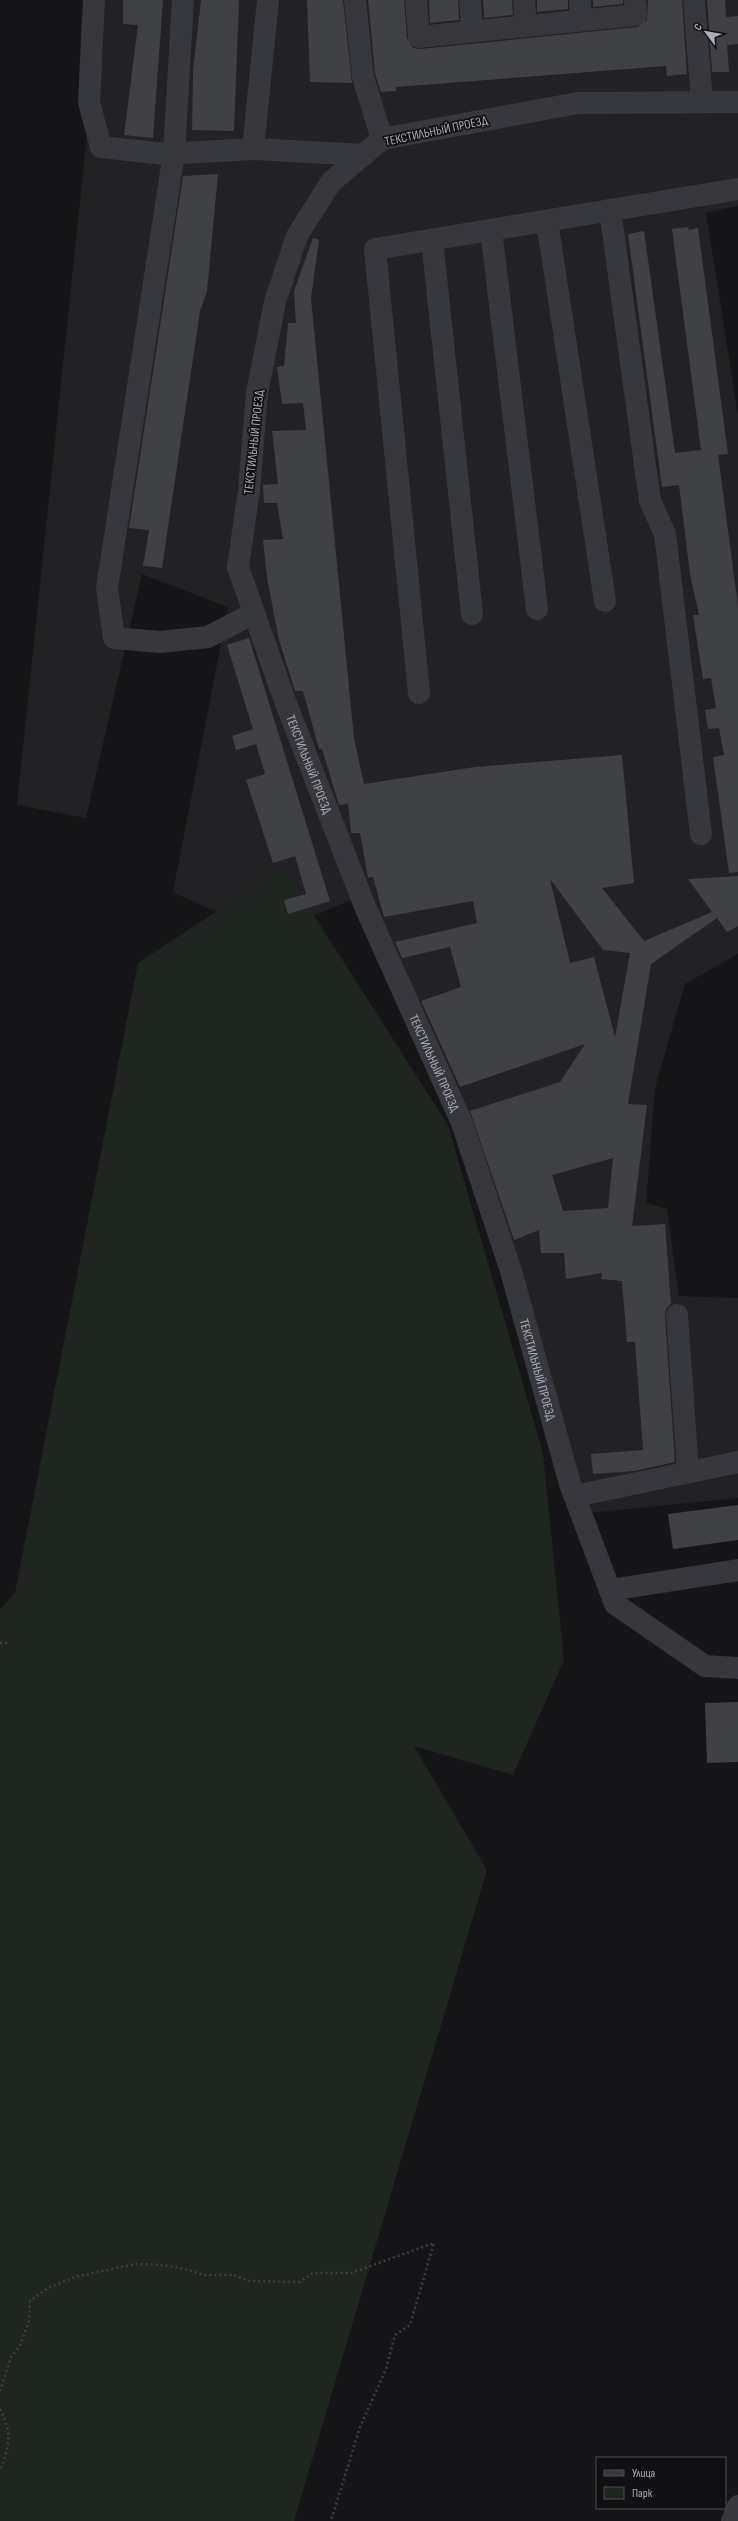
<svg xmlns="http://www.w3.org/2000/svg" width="738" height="2521" font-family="'Sofia Sans Condensed',sans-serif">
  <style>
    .built { fill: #222225 }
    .green { fill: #1e261f }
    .building { fill: #404145; fill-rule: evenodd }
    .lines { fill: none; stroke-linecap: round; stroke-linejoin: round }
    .path { stroke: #3d3f44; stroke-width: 2.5; stroke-dasharray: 2 3; stroke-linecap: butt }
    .minor { stroke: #37383d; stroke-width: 22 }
    .labels { text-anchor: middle; stroke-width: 3.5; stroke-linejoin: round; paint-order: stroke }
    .street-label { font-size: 13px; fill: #a8adb8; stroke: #111113 }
  </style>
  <rect width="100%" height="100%" fill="#161618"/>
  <!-- built -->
  <path class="built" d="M 101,0 L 738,0 L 738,206 L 706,213 L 738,415 L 738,954 L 685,984 L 655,1088 L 646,1203 L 667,1209 L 679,1296 L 738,1298 L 738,1498 L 588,1513 L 404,981 L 351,900 L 266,935 L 173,892 L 228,607 L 142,574 L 86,818 L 17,805 Z"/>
  <!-- green -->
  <path class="green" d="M 283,867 L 448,1125 L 543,1453 L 564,1660 L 513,1775 L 414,1746 L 487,1870 L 294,2521 L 0,2521 L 0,1609 L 15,1593 L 138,963 Z"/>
  <!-- building -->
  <path class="building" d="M 123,0 L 163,0 L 153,138 L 124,135 L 138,25 L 123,24 Z
    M 201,0 L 239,0 L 234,131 L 192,130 L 193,70 Z
    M 307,0 L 343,0 L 352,83 L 310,82 Z
    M 368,0 L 404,0 L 407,38 L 413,48 L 420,49 L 637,27 L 647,20 L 648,0 L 682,0 L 687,74 L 667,76 L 666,66 L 396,87 L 396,91 L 381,92 L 375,74 Z
    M 429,0 L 458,0 L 459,20 L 430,23 Z
    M 483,0 L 512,0 L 513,15 L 484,18 Z
    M 537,0 L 568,0 L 568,9 L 537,12 Z
    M 593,0 L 623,0 L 623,4 L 593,7 Z
    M 707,0 L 725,0 L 726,17 L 738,16 L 738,44 L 727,45 L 729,72 L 712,72 Z
    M 218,174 L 207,291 L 200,311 L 162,568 L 143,566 L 149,530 L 129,528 L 183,176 Z
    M 688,227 L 689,230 L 698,228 L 728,454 L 718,455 L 738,606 L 738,872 L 729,873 L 713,757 L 724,755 L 719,728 L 708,729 L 705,710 L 716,708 L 711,678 L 703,679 L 693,615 L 699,615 L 690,574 L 679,485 L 662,487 L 628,234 L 644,231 L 675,453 L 701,450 L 672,229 Z
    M 313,238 L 319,240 L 311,298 L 354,738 L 364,784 L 475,767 L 622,755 L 634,883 L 602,888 L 644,941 L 712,912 L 688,879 L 738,876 L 738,926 L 727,932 L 717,918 L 651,964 L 628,1104 L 647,1105 L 632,1226 L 665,1224 L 671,1304 L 666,1309 L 665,1316 L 675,1462 L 635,1471 L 593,1474 L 591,1454 L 643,1450 L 635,1342 L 627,1342 L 622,1281 L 601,1279 L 602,1273 L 566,1279 L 564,1253 L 541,1253 L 539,1230 L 514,1240 L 470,1111 L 560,1082 L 585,1044 L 460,1087 L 421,1001 L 461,987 L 450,947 L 402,958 L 395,942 L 477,923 L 473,901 L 384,917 L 373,877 L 368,878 L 360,833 L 351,833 L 348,804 L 339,805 L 322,749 L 319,749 L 303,691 L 295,691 L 279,640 L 267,578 L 263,540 L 283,539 L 277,503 L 264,503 L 263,485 L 278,484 L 272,431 L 306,430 L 303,403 L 282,404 L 277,367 L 284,366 L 288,323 L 296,323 L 294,291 ZM 550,879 L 603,950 L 630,953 L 615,1037 L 594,957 L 570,963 ZM 613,1158 L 608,1208 L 563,1211 L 552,1175 Z
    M 249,638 L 330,901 L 288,914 L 284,900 L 306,894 L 295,856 L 273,863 L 246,780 L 265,774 L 256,744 L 236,750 L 232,736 L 253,729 L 227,645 Z
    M 738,1505 L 738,1540 L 673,1549 L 668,1514 Z
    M 738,1702 L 738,1762 L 707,1763 L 705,1703 Z"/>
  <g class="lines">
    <!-- path -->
    <path class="path" d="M 0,1643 L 8,1643
      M 0,2391 L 11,2357 L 20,2346 L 29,2321 L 30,2301 L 48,2288 L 75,2277 L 135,2264 L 164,2265 L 189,2270 L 203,2275 L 233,2275 L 249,2281 L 299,2282 L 313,2273 L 351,2273 L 434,2243 L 410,2325 L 395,2335 L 386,2369 L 360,2427 L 331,2521
      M 0,2409 C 13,2434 9,2446 0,2471"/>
    <!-- minor -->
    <g class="minor">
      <path d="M 94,0 L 89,102 L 101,147 L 164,154 L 253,149 L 364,155"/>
      <path d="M 183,0 L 174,153 L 107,588 L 114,638 L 160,642 L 208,637 L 254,613"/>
      <path d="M 355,0 L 363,77 L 382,139"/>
      <path d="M 416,0 L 419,37 L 636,15 L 635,0"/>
      <path d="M 470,0 L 472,31"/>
      <path d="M 524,0 L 526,26"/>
      <path d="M 580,0 L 581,20"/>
      <path d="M 694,0 L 702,102"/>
      <path id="s1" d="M 738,102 L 578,103 L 382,139 L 331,182 L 297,236 L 275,302 L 257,393 L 249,490 L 238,567 L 285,701 L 366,909 L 462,1123 L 511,1271 L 570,1484 L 615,1604 L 705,1666 L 738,1668"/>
      <path d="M 253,149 L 268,0"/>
      <path d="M 610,210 L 650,501 L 665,534 L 701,834"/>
      <path d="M 547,221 L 605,601"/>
      <path d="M 491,230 L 537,609"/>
      <path d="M 432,240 L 472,614"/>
      <path d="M 419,693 L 375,249 L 738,189"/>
      <path d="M 677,1315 L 688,1472"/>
      <path d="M 575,1496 L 738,1462"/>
      <path d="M 610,1590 L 738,1570"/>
      <path d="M 732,2521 L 738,2506"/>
    </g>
  </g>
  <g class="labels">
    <!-- street labels -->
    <g class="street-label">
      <text transform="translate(436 130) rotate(-12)" y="5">ТЕКСТИЛЬНЫЙ ПРОЕЗД</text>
      <text transform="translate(253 442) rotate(-84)" y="5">ТЕКСТИЛЬНЫЙ ПРОЕЗД</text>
      <text dy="5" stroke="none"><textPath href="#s1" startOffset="1037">ТЕКСТИЛЬНЫЙ ПРОЕЗД</textPath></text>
      <text dy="5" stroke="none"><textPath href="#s1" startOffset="1361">ТЕКСТИЛЬНЫЙ ПРОЕЗД</textPath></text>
      <text dy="5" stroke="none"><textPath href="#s1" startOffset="1685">ТЕКСТИЛЬНЫЙ ПРОЕЗД</textPath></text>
    </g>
  </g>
  <!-- legend -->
  <rect x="596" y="2457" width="130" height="52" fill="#111113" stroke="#4d4f55"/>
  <rect x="604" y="2470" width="20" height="6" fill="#37383d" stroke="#4d4f55"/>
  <text x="632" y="2477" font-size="12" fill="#a8adb8">Улица</text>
  <rect x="604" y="2487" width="20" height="12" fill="#1e261f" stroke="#4d4f55"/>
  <text x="632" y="2497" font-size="12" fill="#a8adb8">Парк</text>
  <!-- north arrow -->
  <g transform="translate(706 32) rotate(302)" stroke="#111113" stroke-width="3" paint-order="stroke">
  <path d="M0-3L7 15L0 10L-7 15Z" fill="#a8adb8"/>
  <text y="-6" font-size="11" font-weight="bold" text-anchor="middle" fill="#a8adb8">С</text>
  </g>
</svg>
